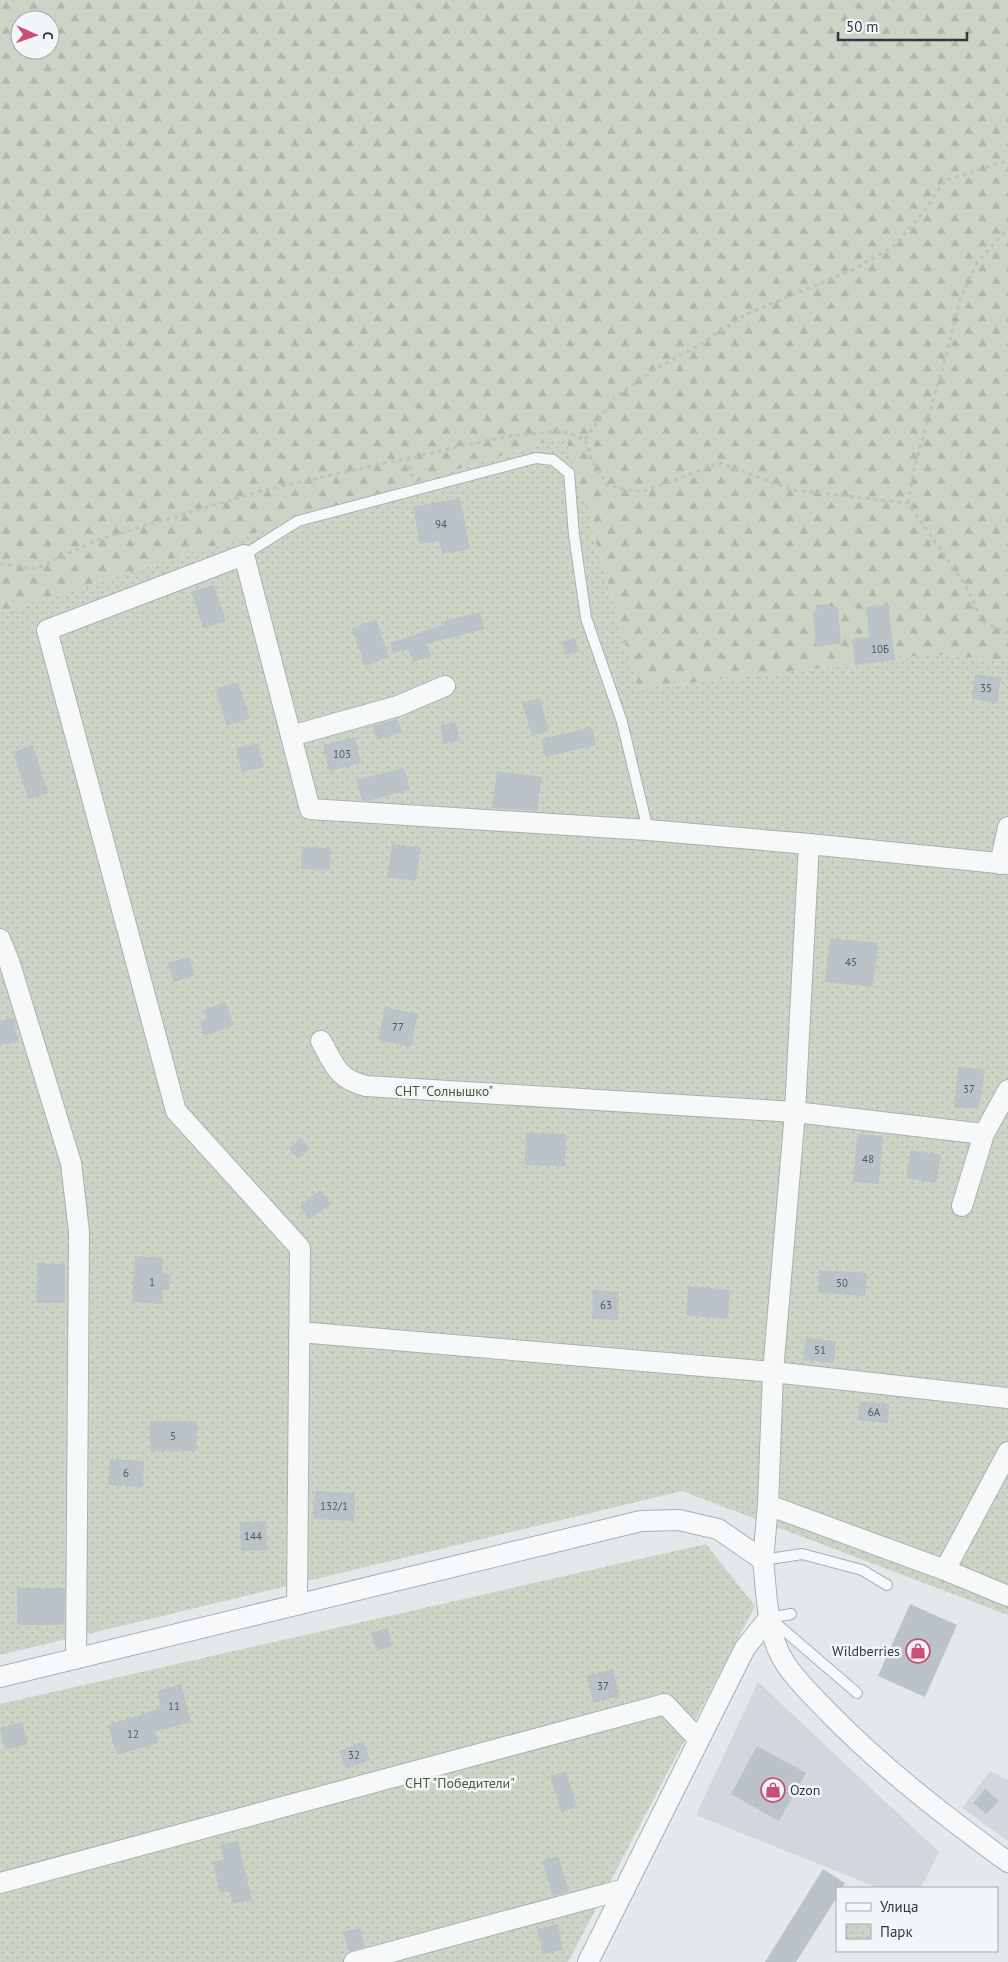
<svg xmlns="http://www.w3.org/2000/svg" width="1008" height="1962" font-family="'PT Sans',sans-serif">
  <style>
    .built { fill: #d2d7dd }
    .forest { fill: url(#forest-firs); fill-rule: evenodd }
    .park { fill: url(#park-dots) }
    .building { fill: #bbc2c8 }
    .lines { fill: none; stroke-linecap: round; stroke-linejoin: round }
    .lane-casing { stroke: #a9b0b5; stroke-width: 12 }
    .street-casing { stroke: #a9b0b5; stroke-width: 22 }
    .path { stroke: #bdc2c6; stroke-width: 3; stroke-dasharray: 4 4; stroke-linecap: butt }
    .lane { stroke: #f6f8f9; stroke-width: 10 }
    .street { stroke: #f6f8f9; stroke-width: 20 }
    .labels { text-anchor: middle; stroke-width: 5; stroke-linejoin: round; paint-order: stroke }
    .number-label { font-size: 11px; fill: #505a64 }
    .park-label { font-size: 14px; fill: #465f39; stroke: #f3f6f8 }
    .poi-label { font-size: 14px; fill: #2c3843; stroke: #f3f6f8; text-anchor: end }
  </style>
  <defs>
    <pattern id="forest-firs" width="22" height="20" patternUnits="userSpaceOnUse" patternTransform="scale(1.25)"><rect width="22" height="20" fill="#ccd5c5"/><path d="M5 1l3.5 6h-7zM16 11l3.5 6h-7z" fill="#afb8aa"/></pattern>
    <pattern id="park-dots" width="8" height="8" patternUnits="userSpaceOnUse" patternTransform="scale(1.25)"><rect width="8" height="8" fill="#ccd5c5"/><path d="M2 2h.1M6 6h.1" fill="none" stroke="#afb8aa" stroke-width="1.8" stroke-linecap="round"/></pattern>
  </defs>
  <rect width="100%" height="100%" fill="#e4e8eb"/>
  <!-- built -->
  <path class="built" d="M 758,1682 L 939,1852 L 921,1888 L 879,1888 L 696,1815 Z
    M 990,1771 L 1008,1780 L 1008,1841 L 962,1808 Z"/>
  <!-- forest -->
  <path class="forest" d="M 0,0 L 1008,0 L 1008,661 L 928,654 L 895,660 L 638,689 L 565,436 L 0,613 ZM 20,20 L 50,20 L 50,50 L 20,50 Z"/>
  <!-- park -->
  <path class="park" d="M 565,436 L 638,689 L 895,660 L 928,654 L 1008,661 L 1008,1615 L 682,1491 L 0,1655 L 0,613 Z
    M 706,1544 L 755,1606 L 568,1962 L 0,1962 L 0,1704 Z"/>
  <!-- building -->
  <path class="building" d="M 460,498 L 470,549 L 442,554 L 439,541 L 420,544 L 413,507 Z
    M 214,585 L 226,621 L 203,628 L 191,592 Z
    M 830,604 L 831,607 L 838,607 L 841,644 L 816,646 L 813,612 L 817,611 L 816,605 Z
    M 888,604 L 895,660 L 855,665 L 852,639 L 869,637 L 866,607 Z
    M 480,612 L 485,629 L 426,644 L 431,656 L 413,662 L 408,649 L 393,653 L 390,643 L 445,624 L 444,621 Z
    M 376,619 L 389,657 L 365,666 L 352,628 Z
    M 575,638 L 579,651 L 566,655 L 561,642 Z
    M 975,674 L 1001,678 L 997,703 L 972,699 Z
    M 238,682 L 250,718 L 227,726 L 215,689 Z
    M 540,698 L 549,731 L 532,736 L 522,703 Z
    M 397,719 L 402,732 L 377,740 L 372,726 Z
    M 455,721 L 460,740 L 444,744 L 440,726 Z
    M 592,727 L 596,745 L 545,757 L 541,739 Z
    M 355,737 L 361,763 L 329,771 L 323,745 Z
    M 258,743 L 264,767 L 242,772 L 236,748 Z
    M 33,745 L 48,793 L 28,799 L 13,752 Z
    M 404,768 L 410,790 L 367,801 L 362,800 L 356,780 Z
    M 497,771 L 542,777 L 537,811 L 492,808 Z
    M 392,844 L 421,847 L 416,881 L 387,877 Z
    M 302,847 L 331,848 L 330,870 L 301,869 Z
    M 830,938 L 878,943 L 873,987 L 825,982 Z
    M 189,956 L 195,975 L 174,982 L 168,963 Z
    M 225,1002 L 234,1025 L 205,1036 L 199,1021 L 207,1018 L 204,1010 Z
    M 385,1007 L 418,1014 L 411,1047 L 378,1040 Z
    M 14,1018 L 18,1042 L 0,1045 L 0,1021 Z
    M 958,1067 L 985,1070 L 979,1109 L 954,1107 Z
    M 526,1133 L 566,1134 L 565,1166 L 525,1165 Z
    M 857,1134 L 883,1136 L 879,1184 L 853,1182 Z
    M 301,1138 L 310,1149 L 298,1159 L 289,1148 Z
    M 911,1150 L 941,1155 L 936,1183 L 906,1178 Z
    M 320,1190 L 331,1204 L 310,1219 L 300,1206 Z
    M 135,1256 L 163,1258 L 162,1273 L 171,1274 L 169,1290 L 163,1290 L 162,1304 L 132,1302 Z
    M 37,1263 L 65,1264 L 65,1303 L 36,1303 Z
    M 819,1270 L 867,1273 L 865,1296 L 818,1293 Z
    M 688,1286 L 730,1290 L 728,1319 L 686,1315 Z
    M 593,1290 L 619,1292 L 618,1320 L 592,1319 Z
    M 806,1338 L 836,1341 L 834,1363 L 803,1360 Z
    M 860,1402 L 889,1404 L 888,1423 L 858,1420 Z
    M 150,1421 L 197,1421 L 196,1451 L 150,1451 Z
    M 110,1459 L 144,1461 L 143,1487 L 108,1485 Z
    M 315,1491 L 355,1493 L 354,1521 L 313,1519 Z
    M 266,1521 L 267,1550 L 241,1551 L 240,1522 Z
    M 17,1588 L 65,1588 L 64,1625 L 17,1625 Z
    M 910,1604 L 957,1625 L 925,1697 L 878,1676 Z
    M 387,1628 L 393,1646 L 377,1651 L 371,1633 Z
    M 613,1669 L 620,1696 L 594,1703 L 586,1676 Z
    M 181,1684 L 191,1722 L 155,1732 L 158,1743 L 117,1755 L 108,1725 L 161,1708 L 157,1691 Z
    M 22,1722 L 28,1744 L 5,1750 L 0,1728 Z
    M 363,1741 L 370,1760 L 346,1769 L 339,1751 Z
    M 757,1746 L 806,1773 L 779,1821 L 731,1794 Z
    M 566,1771 L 577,1807 L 561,1812 L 550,1776 Z
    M 985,1789 L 999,1801 L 986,1814 L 973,1803 Z
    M 238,1841 L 252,1900 L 233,1904 L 229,1891 L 220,1893 L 213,1862 L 224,1859 L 220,1845 Z
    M 558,1856 L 569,1891 L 553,1896 L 542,1861 Z
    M 823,1869 L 845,1883 L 842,1888 L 837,1888 L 837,1897 L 796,1962 L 765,1962 Z
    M 558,1924 L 563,1950 L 543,1954 L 537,1929 Z
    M 360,1928 L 365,1947 L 349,1952 L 343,1932 Z"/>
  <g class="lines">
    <!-- lane casing -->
    <g class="lane-casing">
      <path id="lane" d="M 244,555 L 298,521 L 536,458 L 553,460 L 569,473 L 574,535 L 586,618 L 622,722 L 648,830
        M 763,1560 L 802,1554 L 862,1570 L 887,1585
        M 769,1618 L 791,1614
        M 772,1620 L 857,1693"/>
    </g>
    <!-- street casing -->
    <g class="street-casing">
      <path id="street" d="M 291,736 L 398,706 L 445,686
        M 1000,864 L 1008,827
        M 0,939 L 9,961 L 71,1163 L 79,1232 L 76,1659
        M 321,1041 C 334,1064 337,1079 366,1086 L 795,1112 L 984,1134
        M 962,1206 L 984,1134 L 1008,1090
        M 299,1332 L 773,1372 L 1008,1398
        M 768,1505 L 945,1570 L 1008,1596
        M 763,1560 L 768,1505 L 773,1372 L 795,1112 L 809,844
        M 945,1570 L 1008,1452
        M 297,1605 L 300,1248 L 176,1111 L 47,630 L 244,555 L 310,809 L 648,830 L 809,844 L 1008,864
        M 0,1677 L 641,1521 L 679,1520 L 718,1529 L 763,1560 C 767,1593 766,1634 785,1663 C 797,1682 815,1698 830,1714 C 884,1769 946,1817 1008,1862
        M 0,1883 L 665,1704 L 699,1740
        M 354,1962 L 625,1889
        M 588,1962 L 745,1648 L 769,1618"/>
    </g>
    <!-- path -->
    <path class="path" d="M 585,439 L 614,398 L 655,369 L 701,344 L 745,315 L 854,269 L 894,246 L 924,212 L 944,181 L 1008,160
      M 408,458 L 412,477
      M 908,503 L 914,469 L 949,345 L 959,302 L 977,263 L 1008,228
      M 0,564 L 36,569 L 97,540 L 268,489 L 508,436 L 562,431 L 585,439 L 592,462 L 608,486 L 641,492 L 721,463 L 792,490 L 908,503 L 966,586 L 983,622 L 1008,633"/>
    <!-- lane -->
    <use href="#lane" class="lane"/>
    <!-- street -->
    <use href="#street" class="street"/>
  </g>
  <!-- icons -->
  <defs>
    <g id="shop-ring" transform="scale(1.25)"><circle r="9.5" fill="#f3f6f8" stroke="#cb4e75" stroke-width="1.5"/><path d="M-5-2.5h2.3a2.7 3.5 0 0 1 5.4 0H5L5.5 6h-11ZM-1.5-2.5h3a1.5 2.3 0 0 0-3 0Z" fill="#cb4e75"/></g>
  </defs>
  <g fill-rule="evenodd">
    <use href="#shop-ring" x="918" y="1651"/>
    <use href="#shop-ring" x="773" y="1790"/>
  </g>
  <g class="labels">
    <!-- number labels -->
    <g class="number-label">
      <text x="441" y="528">94</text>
      <text x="880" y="653">10Б</text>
      <text x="986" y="692">35</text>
      <text x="342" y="758">103</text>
      <text x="851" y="966">45</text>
      <text x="398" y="1031">77</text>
      <text x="969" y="1093">37</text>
      <text x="868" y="1163">48</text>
      <text x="152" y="1286">1</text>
      <text x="842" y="1287">50</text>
      <text x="606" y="1309">63</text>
      <text x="820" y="1354">51</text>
      <text x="874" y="1416">6А</text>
      <text x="173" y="1440">5</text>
      <text x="126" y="1477">6</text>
      <text x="334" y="1510">132/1</text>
      <text x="253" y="1540">144</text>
      <text x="603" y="1690">37</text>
      <text x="174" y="1710">11</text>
      <text x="133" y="1738">12</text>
      <text x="354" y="1759">32</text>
    </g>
    <!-- park labels -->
    <g class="park-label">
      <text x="444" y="1096">СНТ "Солнышко"</text>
      <text x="460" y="1788">СНТ "Победители"</text>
    </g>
    <!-- poi labels -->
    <g class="poi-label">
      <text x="900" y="1656">Wildberries</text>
      <text x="790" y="1795" text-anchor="start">Ozon</text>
    </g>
  </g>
  <!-- legend -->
  <rect x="836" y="1887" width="162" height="65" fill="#f3f6f8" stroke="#a3aab0"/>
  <rect x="846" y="1903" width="25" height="8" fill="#f6f8f9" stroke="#a3aab0"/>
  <text x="880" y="1912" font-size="15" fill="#2c3843">Улица</text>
  <rect x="846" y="1924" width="25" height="15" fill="url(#park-dots)" stroke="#a3aab0"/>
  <text x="880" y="1937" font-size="15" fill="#2c3843">Парк</text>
  <!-- north arrow -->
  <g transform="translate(35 35) rotate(92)"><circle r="24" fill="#f3f6f8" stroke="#a3aab0"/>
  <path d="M0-4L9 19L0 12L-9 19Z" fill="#cb4e75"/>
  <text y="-8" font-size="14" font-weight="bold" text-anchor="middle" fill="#2c3843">С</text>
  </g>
  <!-- scale -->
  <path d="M838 32v8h129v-8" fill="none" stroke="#2c3843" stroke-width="2.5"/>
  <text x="846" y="32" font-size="15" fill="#2c3843" stroke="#f3f6f8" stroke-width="4" paint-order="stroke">50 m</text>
</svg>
